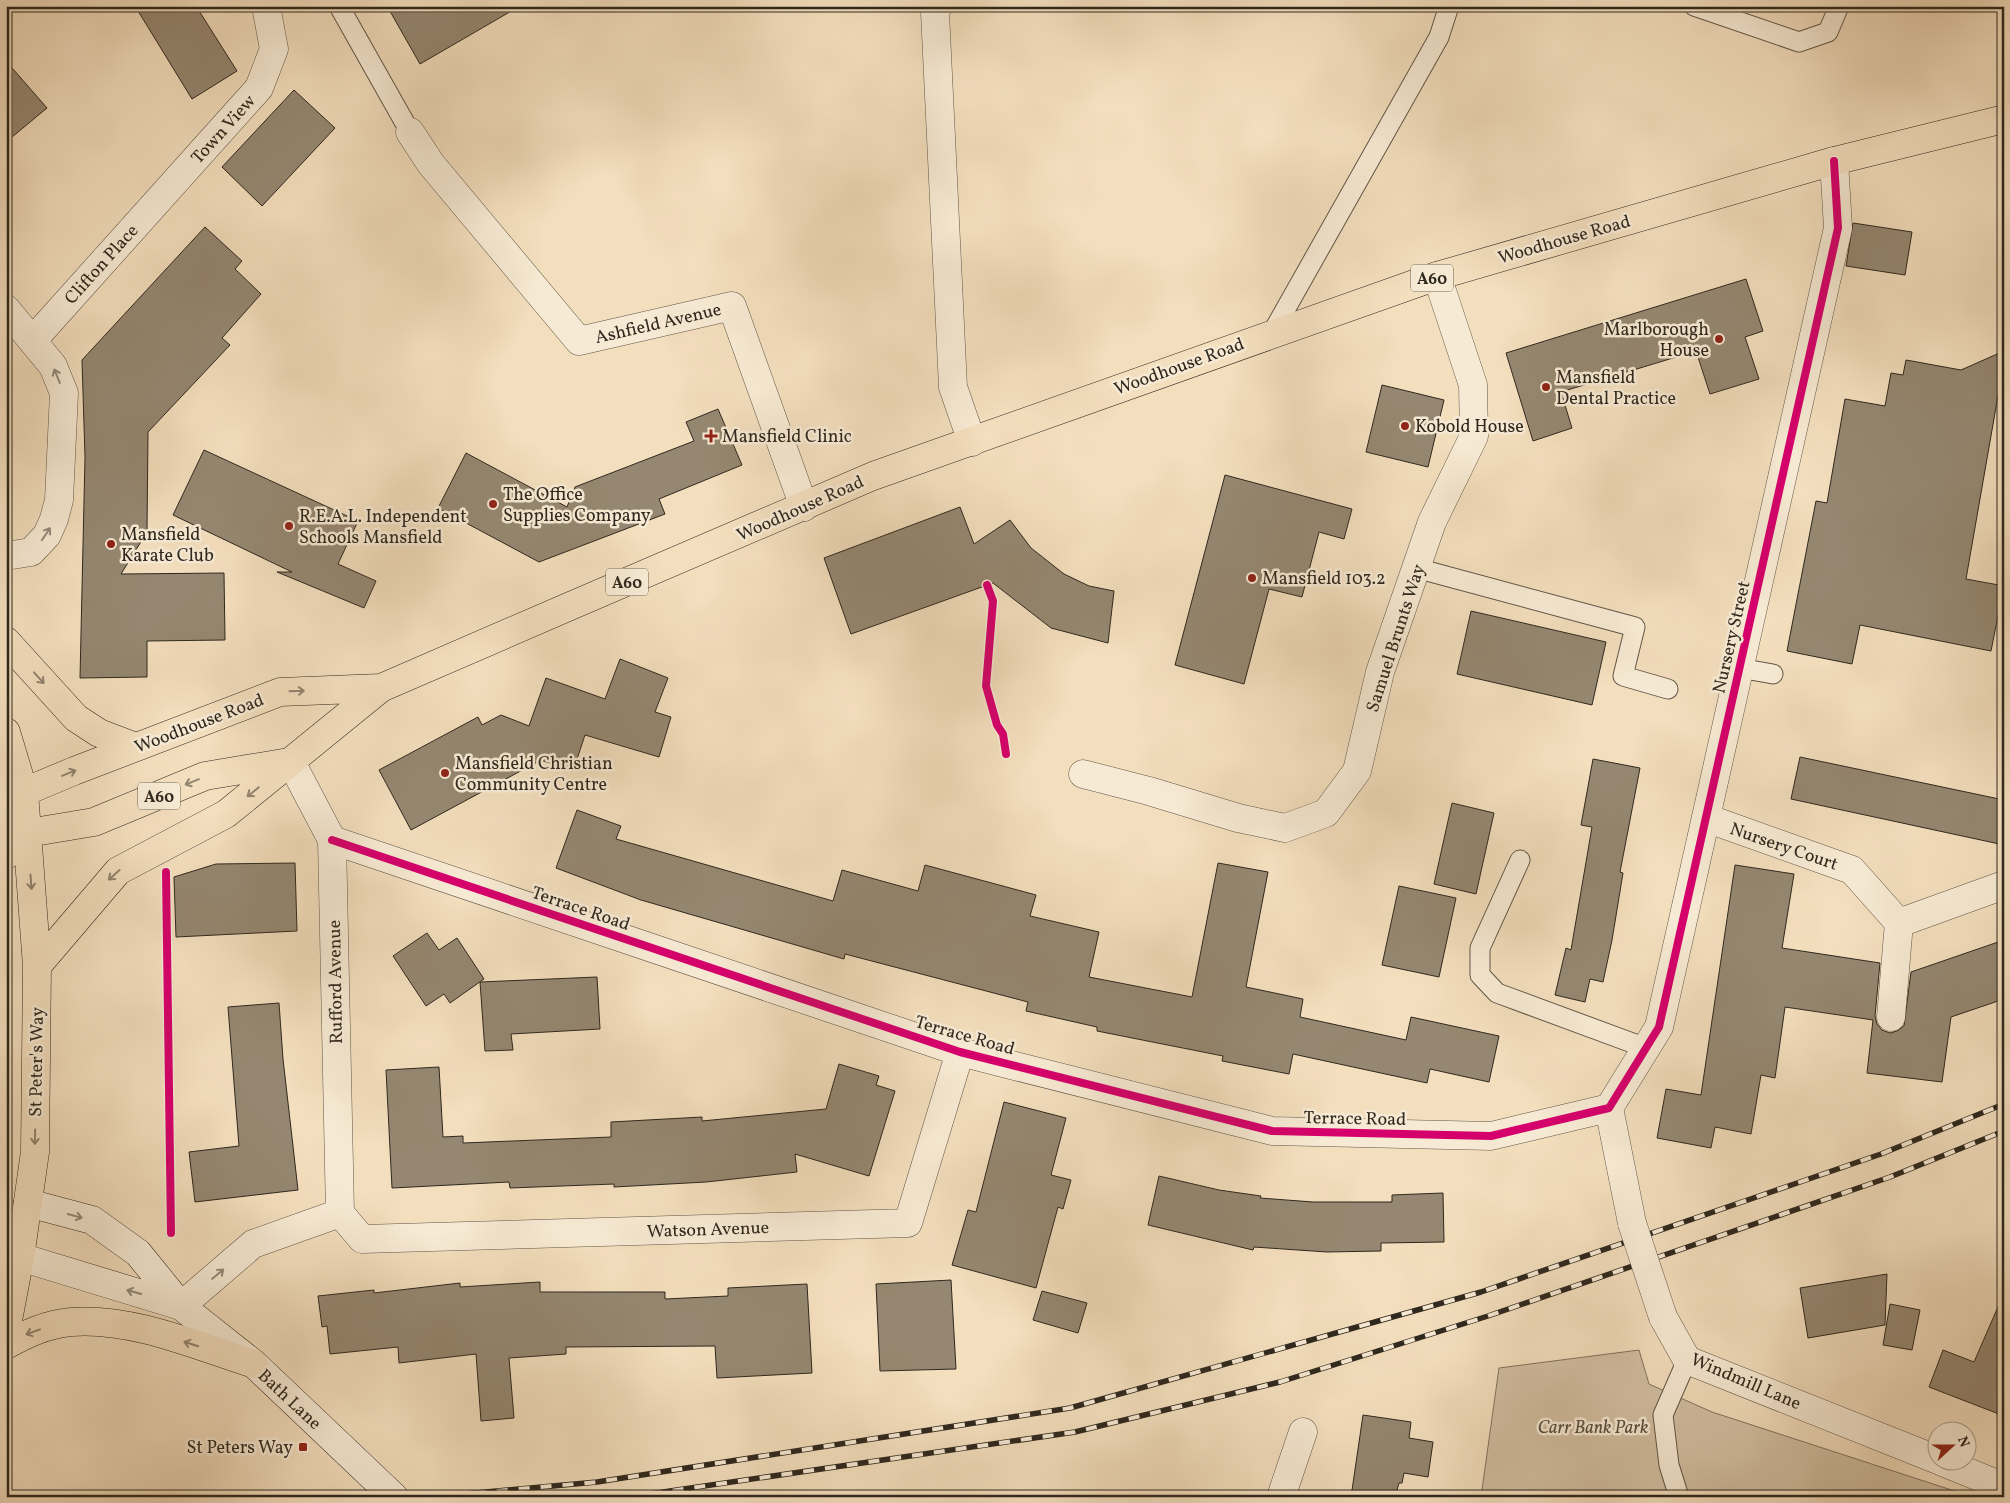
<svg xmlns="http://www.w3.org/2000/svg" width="2010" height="1503" font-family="Vollkorn,serif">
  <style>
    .green { fill: #d2bfa2; stroke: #807460 }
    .building { fill: #958771; stroke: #2f281e }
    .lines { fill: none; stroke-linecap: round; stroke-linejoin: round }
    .lane-casing { stroke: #605646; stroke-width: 21 }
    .street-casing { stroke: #605646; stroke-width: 29 }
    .secondary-casing { stroke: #2f281e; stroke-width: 29 }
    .highway-casing { stroke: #2f281e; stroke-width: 29 }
    .lane { stroke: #f7ead4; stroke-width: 19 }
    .street { stroke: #f7ead4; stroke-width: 28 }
    .secondary { stroke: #f7ead4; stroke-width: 28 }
    .highway { stroke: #f3debd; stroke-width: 28 }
    .rail-casing { stroke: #2f281e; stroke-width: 5.5 }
    .rail { stroke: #f7ead4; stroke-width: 4; stroke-dasharray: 11; stroke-linecap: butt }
    .street-bridge-casing { stroke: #605646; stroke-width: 29; stroke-linecap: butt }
    .street-bridge { stroke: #f7ead4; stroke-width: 28 }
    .cycleway-casing { stroke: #f7ead4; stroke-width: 11 }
    .cycleway { stroke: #d6006c; stroke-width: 8 }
    .oneway { stroke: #938979 }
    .oneway2 { stroke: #91836e }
    .poi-dot { fill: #8f2418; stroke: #f7ead4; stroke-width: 2 }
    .labels { text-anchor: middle; stroke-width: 5; stroke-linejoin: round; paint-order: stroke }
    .shield { fill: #f7ead4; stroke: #6b6255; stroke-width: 1 }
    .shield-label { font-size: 16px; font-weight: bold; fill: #2f281e }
    .street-label { font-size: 18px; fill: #2f281e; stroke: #f7ead4 }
    .poi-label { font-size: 18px; fill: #2f281e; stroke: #f7ead4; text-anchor: start }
    .park-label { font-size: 18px; font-style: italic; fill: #584e3f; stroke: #f7ead4 }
  </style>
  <rect width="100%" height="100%" fill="#f3debd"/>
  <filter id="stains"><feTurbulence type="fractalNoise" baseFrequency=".004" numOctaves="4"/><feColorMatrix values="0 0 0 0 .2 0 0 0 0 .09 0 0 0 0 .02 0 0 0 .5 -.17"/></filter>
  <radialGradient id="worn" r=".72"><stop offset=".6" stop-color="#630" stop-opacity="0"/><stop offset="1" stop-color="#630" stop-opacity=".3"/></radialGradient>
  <!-- green -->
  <path class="green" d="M 1639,1350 L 1649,1384 L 1712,1412 L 1973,1497 L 1481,1497 L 1499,1368 Z"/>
  <!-- building -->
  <path class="building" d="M 135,6 L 196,6 L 237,71 L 192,99 Z
    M 387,6 L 520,6 L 420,64 Z
    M 6,61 L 47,108 L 6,142 Z
    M 294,90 L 335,128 L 262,206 L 222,167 Z
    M 1853,223 L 1912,232 L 1905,275 L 1846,266 Z
    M 205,227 L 242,261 L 235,269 L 261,294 L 222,338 L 230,345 L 148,432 L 147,532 L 121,574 L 224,573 L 225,640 L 147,641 L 147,677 L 80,678 L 85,457 L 82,360 Z
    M 1746,279 L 1763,331 L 1745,337 L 1759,379 L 1710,394 L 1696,351 L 1561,392 L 1572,428 L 1533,441 L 1506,353 Z
    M 2004,351 L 2004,388 L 1999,390 L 1966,579 L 2004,586 L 1991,651 L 1860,625 L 1852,664 L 1787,651 L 1816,501 L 1827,503 L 1845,399 L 1885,406 L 1891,373 L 1903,375 L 1906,360 L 1961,370 Z
    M 1382,385 L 1444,400 L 1428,467 L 1366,452 Z
    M 718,409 L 742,465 L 659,499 L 665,514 L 539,562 L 438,508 L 466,453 L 567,507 L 575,487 L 694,441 L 686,422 Z
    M 204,450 L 358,521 L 338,564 L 376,581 L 364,608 L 277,572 L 292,572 L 173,515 Z
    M 1225,475 L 1352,509 L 1344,539 L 1319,532 L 1302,597 L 1269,589 L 1244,684 L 1175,665 Z
    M 960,507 L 974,544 L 1010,520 L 1031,548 L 1064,574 L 1089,586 L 1114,591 L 1108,643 L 1051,628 L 993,583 L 851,634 L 824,558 Z
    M 1471,611 L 1606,642 L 1592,705 L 1457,674 Z
    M 620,659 L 668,678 L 655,712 L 671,717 L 659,757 L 585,735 L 573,771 L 541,760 L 411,830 L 379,770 L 478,717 L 482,725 L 501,715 L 529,726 L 546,678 L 605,699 Z
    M 1800,757 L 2004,800 L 2004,845 L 1791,799 Z
    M 1593,759 L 1640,768 L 1620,872 L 1623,873 L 1612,940 L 1603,982 L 1590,979 L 1585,1002 L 1555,995 L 1566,948 L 1571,950 L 1592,827 L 1581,825 Z
    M 1452,803 L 1494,813 L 1476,894 L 1434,884 Z
    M 577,810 L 621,826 L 616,839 L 833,901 L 842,870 L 918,891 L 925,865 L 1036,895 L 1030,916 L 1099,932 L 1089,977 L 1192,997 L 1218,863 L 1268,872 L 1246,987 L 1303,999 L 1300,1017 L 1406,1040 L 1411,1017 L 1499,1036 L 1489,1082 L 1430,1069 L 1427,1083 L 1293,1054 L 1289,1074 L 1222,1061 L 1223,1056 L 1097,1031 L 1097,1027 L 1026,1011 L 1028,1002 L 845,954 L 844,959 L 641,900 L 556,868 Z
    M 295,863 L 297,931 L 176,937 L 174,877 L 216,864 Z
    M 1735,865 L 1794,874 L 1782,948 L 1880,963 L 1875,1016 L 1877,1024 L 1882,1030 L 1890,1033 L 1897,1031 L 1904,1026 L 1911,972 L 2004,940 L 2004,999 L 1951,1017 L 1942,1082 L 1867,1073 L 1873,1020 L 1785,1007 L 1775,1078 L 1761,1075 L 1751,1134 L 1715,1127 L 1711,1148 L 1657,1138 L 1666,1089 L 1701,1095 Z
    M 1399,886 L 1456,898 L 1439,977 L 1382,965 Z
    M 427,933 L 439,950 L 457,938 L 484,979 L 450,1003 L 444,994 L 426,1006 L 393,956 Z
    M 597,977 L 600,1029 L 511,1034 L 513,1050 L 485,1051 L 480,982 Z
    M 279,1003 L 283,1059 L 298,1190 L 195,1202 L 189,1152 L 239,1146 L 228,1007 Z
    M 839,1064 L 879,1076 L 876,1085 L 895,1091 L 869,1176 L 795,1154 L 797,1172 L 706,1182 L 614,1187 L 614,1184 L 510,1188 L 509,1182 L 392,1188 L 386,1070 L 439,1067 L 443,1137 L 463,1136 L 463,1143 L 611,1137 L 611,1122 L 702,1117 L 702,1121 L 826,1109 Z
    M 1004,1102 L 1066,1118 L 1051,1175 L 1071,1180 L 1063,1209 L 1058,1207 L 1036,1288 L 952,1265 L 968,1210 L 976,1212 Z
    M 1159,1176 L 1219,1190 L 1261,1196 L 1260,1198 L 1313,1202 L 1392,1202 L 1392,1195 L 1443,1193 L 1444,1242 L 1381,1243 L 1381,1251 L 1327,1252 L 1254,1247 L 1253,1250 L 1148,1225 Z
    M 1887,1274 L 1885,1325 L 1808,1338 L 1800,1288 Z
    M 951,1280 L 956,1369 L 880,1371 L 876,1284 Z
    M 540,1282 L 540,1292 L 665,1292 L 665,1299 L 728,1296 L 728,1288 L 807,1284 L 812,1373 L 717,1378 L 715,1346 L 566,1347 L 566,1354 L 509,1358 L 514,1418 L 481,1421 L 476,1354 L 399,1363 L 398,1347 L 330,1354 L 327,1326 L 322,1327 L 318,1296 L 374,1290 L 374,1293 L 460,1283 L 460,1287 Z
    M 1042,1291 L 1087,1303 L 1078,1333 L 1033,1320 Z
    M 2004,1293 L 2004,1416 L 1929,1387 L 1943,1350 L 1974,1362 Z
    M 1890,1304 L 1920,1310 L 1912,1350 L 1883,1345 Z
    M 1363,1415 L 1411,1422 L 1409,1438 L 1433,1442 L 1428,1477 L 1404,1473 L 1402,1483 L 1399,1483 L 1395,1497 L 1351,1497 Z"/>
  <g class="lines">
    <!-- lane casing -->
    <g class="lane-casing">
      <path id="lane" d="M 339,6 L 410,132
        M 1694,6 L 1799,42 L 1828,32 L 1839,6
        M 1272,333 L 1439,37 L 1449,6
        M 1416,568 L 1635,627 L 1623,676 L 1668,689
        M 1739,668 L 1773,674
        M 1520,860 L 1480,948 L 1480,975 L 1497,993 L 1646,1048
        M 1679,1497 L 1669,1465 L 1663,1415 L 1687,1360"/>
    </g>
    <!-- street casing -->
    <g class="street-casing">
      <path id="street" d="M 938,6 L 935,12 L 953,387 L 972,442
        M 410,132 L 431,164 L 579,341 L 732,306 L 804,507
        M 6,309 L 53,366 L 64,393 L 59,500 L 54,519 L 47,535 L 31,552 L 6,556
        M 33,340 L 259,88 L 274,49 L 266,6
        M 291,762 L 332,840 L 340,1213
        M 1083,774 L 1149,791 L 1238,818 L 1285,828 L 1326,813 L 1357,771 L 1380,672 L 1432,522 L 1474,436 L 1473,385 L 1437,276
        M 1706,818 L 1852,870 L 1899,923 L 1891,1017
        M 332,840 L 960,1052 L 1272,1131 L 1491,1136 L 1609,1108
        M 1899,923 L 2004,885
        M 1609,1108 L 1659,1027 L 1838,228 L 1834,161
        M 1609,1108 L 1632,1223
        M 340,1213 L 362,1239 L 908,1223 L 960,1052
        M 181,1306 L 253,1244 L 340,1213
        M 1663,1317 L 1687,1360 L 1938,1460
        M 1938,1460 L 2004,1487
        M 1281,1497 L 1303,1432"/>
    </g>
    <!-- secondary casing -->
    <g class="secondary-casing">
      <path id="secondary" d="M 28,1203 L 92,1220 L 138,1253 L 181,1306 L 254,1364 L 394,1497
        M 20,1257 L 181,1306"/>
    </g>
    <!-- highway casing -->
    <g class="highway-casing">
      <path id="highway" d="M 6,641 L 76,718 L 99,733 L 136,747
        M 6,732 L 24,792 L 37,966 L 35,1152 L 20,1257 L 6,1331
        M 9,801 L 24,792 L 74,771 L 280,692 L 381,688
        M 6,833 L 28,833 L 94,822 L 205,776 L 289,762
        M 6,855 L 28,833
        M 37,966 L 118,871 L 226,814 L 381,688 L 568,607 L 873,476 L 1437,276 L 1834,161 L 2004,119
        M 6,1345 C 26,1334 47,1324 71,1322 C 132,1317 197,1346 254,1364"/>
    </g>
    <!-- lane -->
    <use href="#lane" class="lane"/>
    <!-- street -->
    <use href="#street" class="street"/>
    <!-- secondary -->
    <use href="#secondary" class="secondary"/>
    <!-- highway -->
    <use href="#highway" class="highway"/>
    <!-- rail casing -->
    <g class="rail-casing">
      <path id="rail" d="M 431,1497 L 597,1482 L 1070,1408 L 1481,1292 L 1881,1154 L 2004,1104
        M 629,1497 L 1075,1432 L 1280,1382 L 1488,1316 L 1890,1177 L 2004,1131"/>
    </g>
    <!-- rail -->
    <use href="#rail" class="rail"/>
    <!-- street-bridge casing -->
    <g class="street-bridge-casing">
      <path id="street-bridge" d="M 1632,1223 L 1663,1317"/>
    </g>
    <!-- street-bridge -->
    <use href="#street-bridge" class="street-bridge"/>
    <!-- cycleway casing -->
    <g class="cycleway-casing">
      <path id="cycleway" d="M 987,585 L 993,601 L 986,686 L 997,725 L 1003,734 L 1006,754
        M 332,840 L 960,1052 L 1272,1131 L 1491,1136 L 1609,1108 L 1659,1027 L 1838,228 L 1834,161
        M 166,872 L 171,1233"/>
    </g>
    <!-- cycleway -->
    <use href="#cycleway" class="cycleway"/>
  </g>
  <!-- one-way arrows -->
  <defs><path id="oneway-shaft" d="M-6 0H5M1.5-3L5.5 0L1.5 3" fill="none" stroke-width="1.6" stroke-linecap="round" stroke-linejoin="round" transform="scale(1.25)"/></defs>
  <g class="oneway">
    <use href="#oneway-shaft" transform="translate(57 376) rotate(-112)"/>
    <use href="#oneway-shaft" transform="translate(46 534) rotate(-56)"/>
    <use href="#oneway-shaft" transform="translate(75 1216) rotate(15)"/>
    <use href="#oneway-shaft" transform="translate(218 1274) rotate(-40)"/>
    <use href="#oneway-shaft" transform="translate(134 1292) rotate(-164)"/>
  </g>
  <g class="oneway2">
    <use href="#oneway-shaft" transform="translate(39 678) rotate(48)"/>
    <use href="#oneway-shaft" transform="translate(297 691) rotate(-2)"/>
    <use href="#oneway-shaft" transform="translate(69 773) rotate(-22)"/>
    <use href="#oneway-shaft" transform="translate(192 782) rotate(158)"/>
    <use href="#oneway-shaft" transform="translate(253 792) rotate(141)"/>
    <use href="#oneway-shaft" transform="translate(114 875) rotate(138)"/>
    <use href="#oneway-shaft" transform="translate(31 882) rotate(86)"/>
    <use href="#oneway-shaft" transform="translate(35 1137) rotate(91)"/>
    <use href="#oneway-shaft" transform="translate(33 1332) rotate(160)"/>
    <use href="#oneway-shaft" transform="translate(191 1344) rotate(-162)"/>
  </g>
  <!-- markers -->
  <g class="poi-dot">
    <circle cx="1719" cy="339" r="5"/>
    <circle cx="1546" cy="387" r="5"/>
    <circle cx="1405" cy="426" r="5"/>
    <path d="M708.5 428.5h5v5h5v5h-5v5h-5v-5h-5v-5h5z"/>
    <circle cx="493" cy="504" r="5"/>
    <circle cx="289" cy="526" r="5"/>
    <circle cx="111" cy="544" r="5"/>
    <circle cx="1252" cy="578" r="5"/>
    <circle cx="445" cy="773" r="5"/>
    <rect x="298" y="1442" width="10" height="10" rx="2.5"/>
  </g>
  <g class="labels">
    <!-- shield labels -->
    <g class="shield">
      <rect x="1411" y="264.5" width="42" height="27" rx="4"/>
      <rect x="606" y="568.5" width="42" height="27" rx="4"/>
      <rect x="138" y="782.5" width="42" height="27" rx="4"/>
    </g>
    <g class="shield-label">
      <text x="1432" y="284">A60</text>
      <text x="627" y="588">A60</text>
      <text x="159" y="802">A60</text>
    </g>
    <!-- street labels -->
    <g class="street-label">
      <text transform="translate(223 129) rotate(-48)" y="6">Town View</text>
      <text transform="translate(1564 239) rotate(-16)" y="6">Woodhouse Road</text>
      <text transform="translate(101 264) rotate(-48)" y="6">Clifton Place</text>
      <text transform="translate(658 323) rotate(-13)" y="6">Ashfield Avenue</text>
      <text transform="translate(1179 366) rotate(-20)" y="6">Woodhouse Road</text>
      <text transform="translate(800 508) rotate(-24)" y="6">Woodhouse Road</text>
      <text transform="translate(1731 637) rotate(-77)" y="6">Nursery Street</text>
      <text transform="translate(1395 638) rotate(-72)" y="6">Samuel Brunts Way</text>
      <text transform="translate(199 723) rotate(-21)" y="6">Woodhouse Road</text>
      <text transform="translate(1784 846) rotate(19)" y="6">Nursery Court</text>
      <text transform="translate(581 908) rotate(19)" y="6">Terrace Road</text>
      <text transform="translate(335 982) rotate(-91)" y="6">Rufford Avenue</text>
      <text transform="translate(965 1035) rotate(16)" y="6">Terrace Road</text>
      <text transform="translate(36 1062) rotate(-89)" y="6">St Peter's Way</text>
      <text transform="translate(1355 1118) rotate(1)" y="6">Terrace Road</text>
      <text transform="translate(708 1229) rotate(-2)" y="6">Watson Avenue</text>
      <text transform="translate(1746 1381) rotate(23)" y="6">Windmill Lane</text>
      <text transform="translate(290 1399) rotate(43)" y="6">Bath Lane</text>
    </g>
    <!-- poi labels -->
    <g class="poi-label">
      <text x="1709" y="335" text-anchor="end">Marlborough<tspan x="1709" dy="21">House</tspan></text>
      <text x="1556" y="383">Mansfield<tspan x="1556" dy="21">Dental Practice</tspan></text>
      <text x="1415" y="432">Kobold House</text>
      <text x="722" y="442">Mansfield Clinic</text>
      <text x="503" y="500">The Office<tspan x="503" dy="21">Supplies Company</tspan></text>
      <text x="299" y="522">R.E.A.L. Independent<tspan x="299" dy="21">Schools Mansfield</tspan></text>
      <text x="121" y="540">Mansfield<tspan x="121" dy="21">Karate Club</tspan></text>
      <text x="1262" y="584">Mansfield 103.2</text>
      <text x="455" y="769">Mansfield Christian<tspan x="455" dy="21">Community Centre</tspan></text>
      <text x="293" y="1453" text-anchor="end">St Peters Way</text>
    </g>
    <!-- park labels -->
    <g class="park-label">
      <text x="1593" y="1433">Carr Bank Park</text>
    </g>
  </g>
  <!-- margin -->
  <rect width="2010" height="1503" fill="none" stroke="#f3debd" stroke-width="25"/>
  <rect x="8" y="8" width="1995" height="1488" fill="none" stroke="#2f281e" stroke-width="2.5"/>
  <rect x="12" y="12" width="1985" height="1478" fill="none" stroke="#2f281e"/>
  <!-- north arrow -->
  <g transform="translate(1952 1446) rotate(69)"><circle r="24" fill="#f7ead4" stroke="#a79c8b"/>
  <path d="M0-4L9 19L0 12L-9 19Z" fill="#8f2418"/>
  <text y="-8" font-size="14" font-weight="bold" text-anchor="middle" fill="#2f281e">N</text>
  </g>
  <rect width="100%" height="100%" filter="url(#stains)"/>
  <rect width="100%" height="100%" fill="url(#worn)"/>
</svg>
